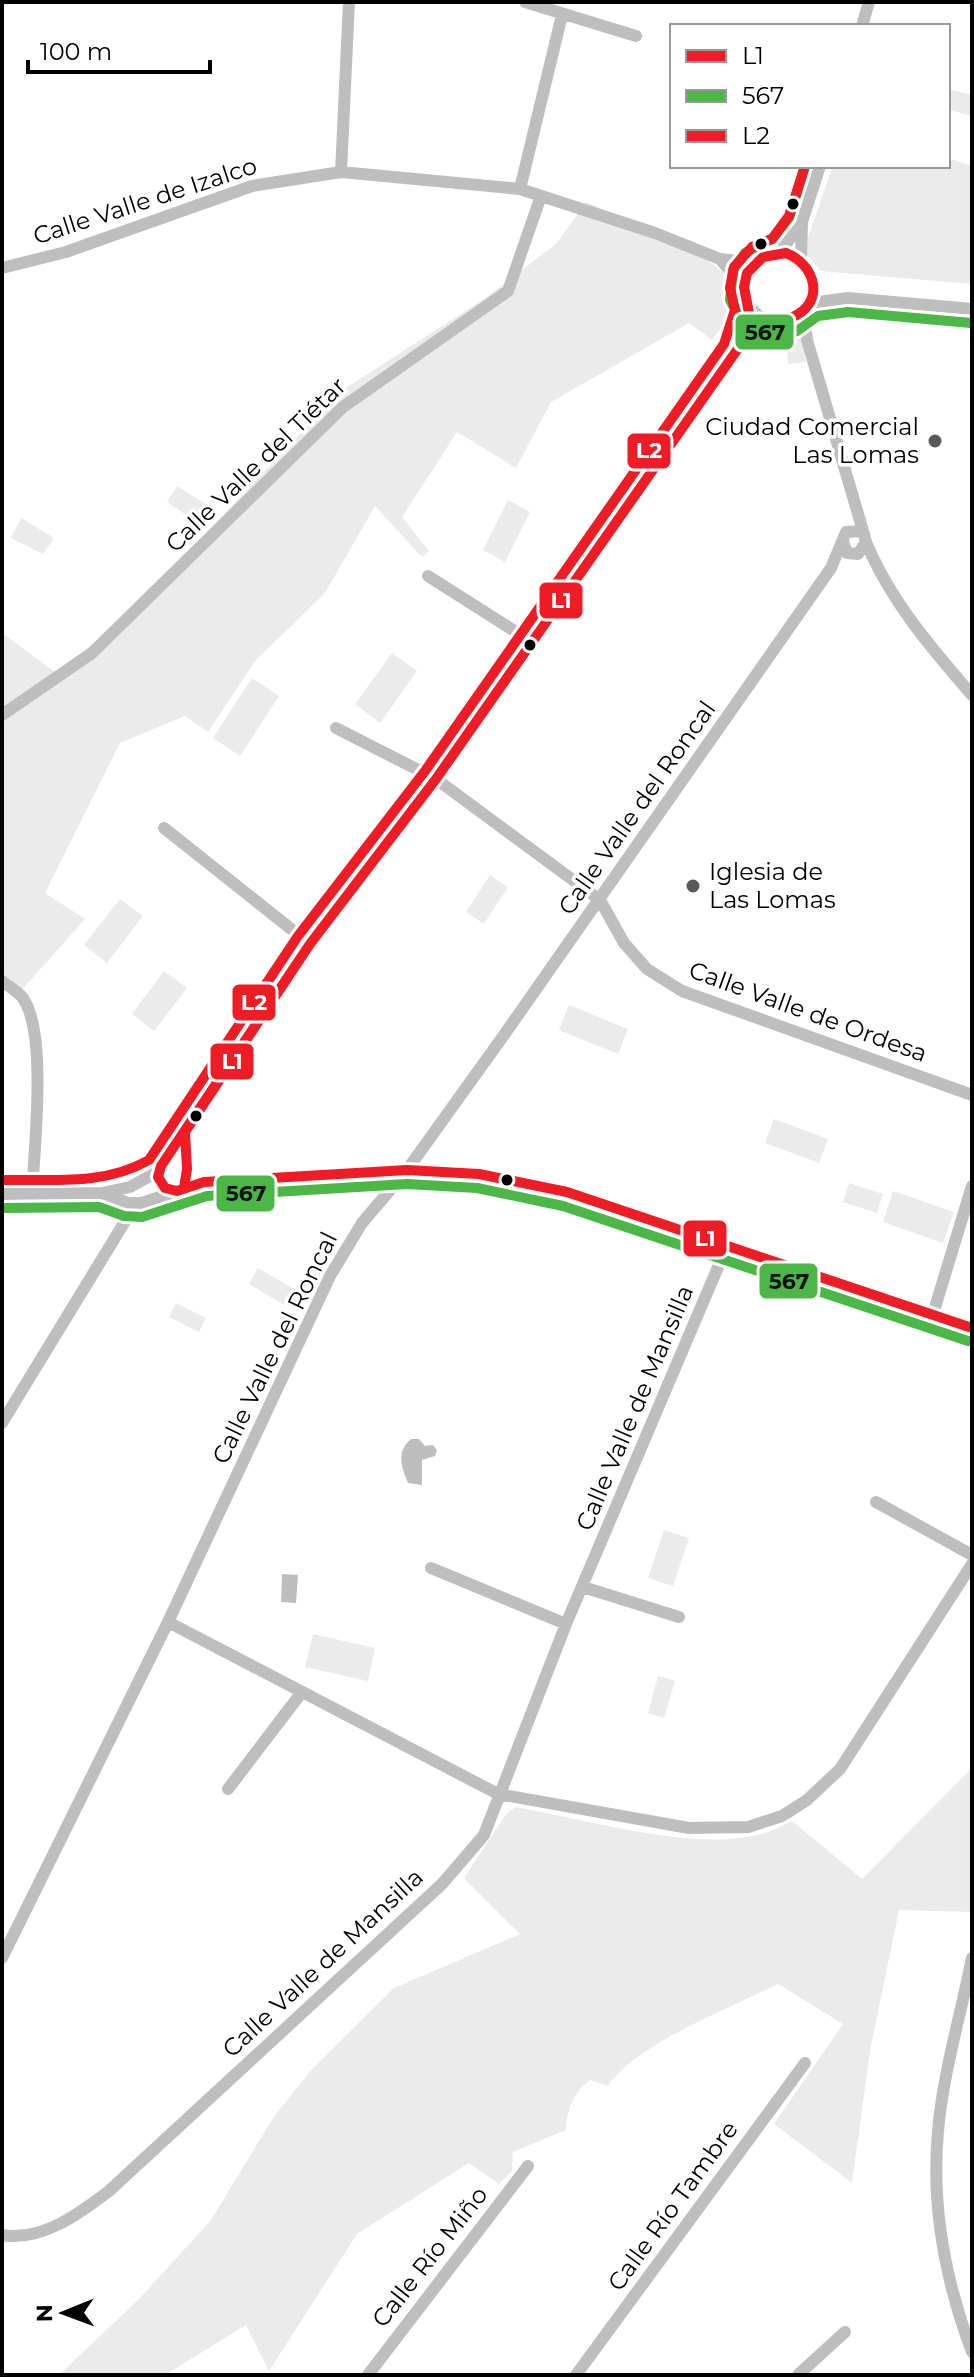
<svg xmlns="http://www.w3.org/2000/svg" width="974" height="2377" font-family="Montserrat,sans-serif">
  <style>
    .green { fill: #ebebeb }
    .water { fill: #bebebe }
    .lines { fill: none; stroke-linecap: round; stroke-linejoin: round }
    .minor { stroke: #bebebe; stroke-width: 12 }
    .bus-1-casing { stroke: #fff; stroke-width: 16 }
    .bus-2-casing { stroke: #fff; stroke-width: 16 }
    .bus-3-casing { stroke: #fff; stroke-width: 16 }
    .bus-1 { stroke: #ee1c25; stroke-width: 10 }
    .bus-2 { stroke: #4ab747; stroke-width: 10 }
    .bus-3 { stroke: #ee1c25; stroke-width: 10 }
    .bus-dot { fill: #000; stroke: #fff; stroke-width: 3 }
    .poi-dot { fill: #595959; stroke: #fff; stroke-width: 3 }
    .labels { text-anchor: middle; stroke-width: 7; stroke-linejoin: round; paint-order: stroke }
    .street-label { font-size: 24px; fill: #000; stroke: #fff }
    .poi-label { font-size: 24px; fill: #000; stroke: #fff; text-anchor: end }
    .line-badge { stroke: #fff; stroke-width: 3 }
    .badge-label { font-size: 22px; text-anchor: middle; font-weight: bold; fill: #fff }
    .pale-badge-label { font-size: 22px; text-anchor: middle; font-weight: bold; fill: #111 }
  </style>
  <rect width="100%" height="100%" fill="#fff"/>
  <!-- green -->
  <path class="green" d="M 948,89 L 972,95 L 972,116 L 950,110 L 948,119 Z
    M 948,158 L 972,166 L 972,284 L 821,271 L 803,251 L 833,166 L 948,166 Z
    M 586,202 C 627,221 732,256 742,301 L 712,340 L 689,323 L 551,402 L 516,468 L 457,432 L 402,517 L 429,551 L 422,557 L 375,506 L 325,593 L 255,661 L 208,732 L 185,716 L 120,743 L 45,893 L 85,919 L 20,992 L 2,977 L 2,633 L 55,672 L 95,643 L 154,589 L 338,393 L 484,299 L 556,244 Z
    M 794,326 L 800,332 L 806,362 L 788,364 L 787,350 L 779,342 L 777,328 Z
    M 177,486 L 209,506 L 198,523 L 167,502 Z
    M 508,500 L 530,512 L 505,562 L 483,550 Z
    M 21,518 L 54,538 L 43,554 L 11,538 Z
    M 392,653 L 417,671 L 380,723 L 355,704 Z
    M 252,678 L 279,696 L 240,756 L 213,738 Z
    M 490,875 L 508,887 L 484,924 L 466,912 Z
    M 120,899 L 143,916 L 107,963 L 84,945 Z
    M 164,971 L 187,988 L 154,1031 L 132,1014 Z
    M 569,1005 L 628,1029 L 618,1054 L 559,1030 Z
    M 774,1119 L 828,1139 L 819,1163 L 765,1143 Z
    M 849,1183 L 883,1194 L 877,1213 L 843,1202 Z
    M 893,1191 L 954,1212 L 943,1243 L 883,1222 Z
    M 258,1268 L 294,1289 L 284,1305 L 249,1284 Z
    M 176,1303 L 206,1318 L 199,1332 L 169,1317 Z
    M 664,1530 L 689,1538 L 673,1586 L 648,1578 Z
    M 313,1634 L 375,1648 L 368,1681 L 305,1667 Z
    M 658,1676 L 675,1681 L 664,1718 L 648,1713 Z
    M 972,1768 L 972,1912 L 899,1910 L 870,2051 L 852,2183 L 774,2124 L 843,2024 L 778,1984 C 731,2008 635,2044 608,2086 L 590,2080 C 573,2092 567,2110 566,2130 L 513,2152 L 512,2171 L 499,2184 L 469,2163 L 357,2234 L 269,2371 L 246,2325 L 165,2375 L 59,2375 L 140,2298 L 211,2220 L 273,2118 L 311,2070 L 394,1988 L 520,1934 L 464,1878 L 507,1813 L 516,1807 C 584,1819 691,1851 757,1835 C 769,1833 781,1826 792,1821 L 862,1879 Z"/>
  <!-- water -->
  <path class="water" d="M 411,1439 L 419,1439 L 425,1446 L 433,1445 L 437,1450 L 435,1456 L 422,1460 L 422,1485 L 408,1483 C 401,1466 396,1452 411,1439 Z
    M 282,1574 L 298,1575 L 296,1603 L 281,1602 Z"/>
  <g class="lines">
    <!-- minor -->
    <path class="minor" d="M 525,2 L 636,36
      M 862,26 L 869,2
      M 341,172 L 349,2
      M 520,189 L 562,15
      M 781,251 L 802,222
      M744 287a35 35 0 1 1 70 0a35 35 0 1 1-70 0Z
      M 801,257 L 802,222 L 820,166
      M 720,259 L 744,287
      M 2,268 L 66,252 L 252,186 L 341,172 L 520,189 L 655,233 L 720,259 L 755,263
      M 811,303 L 848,298 L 972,309
      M 804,313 L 807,340 L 863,531
      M 739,347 L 765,322
      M 866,542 C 890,600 931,648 972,695
      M 428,576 L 532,642
      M 2,715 L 92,653 L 343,407 L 508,291 L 541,196
      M 336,728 L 436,779 L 600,900 L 624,943 L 647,969 L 682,991 L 972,1095
      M 164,828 L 310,944
      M 2,981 C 8,986 17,991 22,997 C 48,1030 34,1150 32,1194
      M 184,1188 C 191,1174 185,1149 185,1132
      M 171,1191 L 161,1183 L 161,1166 L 310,944 L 436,779 L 737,350 L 750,310
      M 102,1193 L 128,1203 L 142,1203 L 204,1182 L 407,1170 L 479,1174 L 567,1192 L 972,1328
      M 2,1194 L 102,1193 L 130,1187 L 159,1171
      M 933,1314 L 972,1186
      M 2,1423 L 124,1223 L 142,1203
      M 876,1502 L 972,1555
      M 431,1568 L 566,1624
      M 583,1587 L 679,1617
      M 168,1622 L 498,1794 L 689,1828 L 748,1827 L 782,1816 L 807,1800 L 840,1769 L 972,1564
      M 228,1789 L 302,1692
      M 2,1958 L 168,1622 L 330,1276 L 362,1223 L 407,1170 L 504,1035 L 831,568 L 846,532 L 863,531 L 866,542 L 858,554 L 847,553 L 843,542
      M 972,1958 C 961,2014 943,2073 938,2131 C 931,2208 945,2280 972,2352
      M 2,2235 C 41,2242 79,2214 109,2191 L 442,1884 L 484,1835 L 566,1624 L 727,1246
      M 368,2375 L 528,2166
      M 576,2375 L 805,2063
      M 798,2375 L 845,2332"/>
    <!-- bus-1 casing -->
    <g class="bus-1-casing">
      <path id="bus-1" d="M 786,253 C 817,265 826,305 790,318 C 782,321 771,319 764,323 C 754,328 745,342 737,350 L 749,313 L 744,287 L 747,273 L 763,257 Z
        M 310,944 L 161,1166 L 158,1177 L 165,1188 L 177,1191 L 204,1182 L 407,1170 L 479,1174 L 567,1192 L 972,1328
        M 310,944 L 436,779 L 737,350
        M 184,1188 L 187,1169 L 185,1132 L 310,944"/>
    </g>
    <!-- bus-2 casing -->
    <g class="bus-2-casing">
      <path id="bus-2" d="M 805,166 L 789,218 L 773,238 L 745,253 L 733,270 L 730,300 L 740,319 L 752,329 L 779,335 L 797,331 L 818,316 L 848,312 L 971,323
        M 2,1208 L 99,1207 L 124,1216 L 142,1217 L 207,1196 L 407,1184 L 477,1188 L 563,1206 L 968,1341"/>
    </g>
    <!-- bus-3 casing -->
    <g class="bus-3-casing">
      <path id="bus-3" d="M 2,1180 C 53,1179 103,1186 149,1160 L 298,936 L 425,771 L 724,344 L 735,310 L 730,288 L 734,267 L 752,247 L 772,239 L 789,216 L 805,166"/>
    </g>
    <!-- bus-1 -->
    <use href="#bus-1" class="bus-1"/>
    <!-- bus-2 -->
    <use href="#bus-2" class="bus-2"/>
    <!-- bus-3 -->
    <use href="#bus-3" class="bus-3"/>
  </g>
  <!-- markers -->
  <g class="bus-dot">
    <circle cx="793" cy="204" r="7"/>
    <circle cx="761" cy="244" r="7"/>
    <circle cx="530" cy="645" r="7"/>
    <circle cx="196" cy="1116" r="7"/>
    <circle cx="507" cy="1180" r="7"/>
  </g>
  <g class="poi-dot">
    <circle cx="935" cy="441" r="8"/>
    <circle cx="693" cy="886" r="8"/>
  </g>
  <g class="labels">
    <!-- street labels -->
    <g class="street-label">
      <text transform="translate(145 201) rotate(-18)" y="8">Calle Valle de Izalco</text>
      <text transform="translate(256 465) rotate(-44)" y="8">Calle Valle del Tiétar</text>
      <text transform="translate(637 808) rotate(-55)" y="8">Calle Valle del Roncal</text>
      <text transform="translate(808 1012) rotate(20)" y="8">Calle Valle de Ordesa</text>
      <text transform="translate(275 1348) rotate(-64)" y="8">Calle Valle del Roncal</text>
      <text transform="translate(635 1408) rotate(-67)" y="8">Calle Valle de Mansilla</text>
      <text transform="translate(323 1963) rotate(-43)" y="8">Calle Valle de Mansilla</text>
      <text transform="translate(673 2206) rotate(-54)" y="8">Calle Río Tambre</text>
      <text transform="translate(430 2257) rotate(-52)" y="8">Calle Río Miño</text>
    </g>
    <!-- poi labels -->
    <g class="poi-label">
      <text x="919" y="435">Ciudad Comercial<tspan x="919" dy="28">Las Lomas</tspan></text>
      <text x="709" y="880" text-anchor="start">Iglesia de<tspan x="709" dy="28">Las Lomas</tspan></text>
    </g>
  </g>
  <g class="line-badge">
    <rect x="734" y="313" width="61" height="38" rx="8" fill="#4ab747"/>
    <rect x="626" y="432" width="46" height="38" rx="8" fill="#ee1c25"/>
    <rect x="538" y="581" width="46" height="39" rx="8" fill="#ee1c25"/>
    <rect x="231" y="983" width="46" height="39" rx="8" fill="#ee1c25"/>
    <rect x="209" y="1042" width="46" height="39" rx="8" fill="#ee1c25"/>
    <rect x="215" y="1174" width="61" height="39" rx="8" fill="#4ab747"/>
    <rect x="682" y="1219" width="46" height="39" rx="8" fill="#ee1c25"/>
    <rect x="758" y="1262" width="61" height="38" rx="8" fill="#4ab747"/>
  </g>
  <g class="badge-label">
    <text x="649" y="458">L2</text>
    <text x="561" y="608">L1</text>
    <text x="254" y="1010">L2</text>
    <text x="232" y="1069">L1</text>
    <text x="705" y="1246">L1</text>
  </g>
  <g class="pale-badge-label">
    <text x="765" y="340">567</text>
    <text x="246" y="1201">567</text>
    <text x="789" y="1289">567</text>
  </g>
  <!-- border -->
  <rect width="974" height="2377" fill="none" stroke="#000000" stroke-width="8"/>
  <!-- legend -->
  <rect x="670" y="24" width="280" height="144" fill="#ffffff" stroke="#999999" stroke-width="2"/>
  <rect x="686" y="50" width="40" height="12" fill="#ee1c25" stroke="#999999" stroke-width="2"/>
  <text x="742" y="64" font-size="24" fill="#000000">L1</text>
  <rect x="686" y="90" width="40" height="12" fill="#4ab747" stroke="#999999" stroke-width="2"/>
  <text x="742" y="104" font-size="24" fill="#000000">567</text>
  <rect x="686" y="130" width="40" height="12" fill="#ee1c25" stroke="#999999" stroke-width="2"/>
  <text x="742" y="144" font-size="24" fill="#000000">L2</text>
  <!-- north arrow -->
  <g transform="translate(64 2313) rotate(269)" stroke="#ffffff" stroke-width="6" paint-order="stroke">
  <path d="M0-6L14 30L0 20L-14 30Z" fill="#000000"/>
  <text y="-12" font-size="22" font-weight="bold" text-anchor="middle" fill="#000000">N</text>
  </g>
  <!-- scale -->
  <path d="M28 60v12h182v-12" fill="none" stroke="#000000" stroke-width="4"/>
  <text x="40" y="60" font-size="24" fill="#000000" stroke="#ffffff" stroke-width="6" paint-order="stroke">100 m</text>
</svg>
